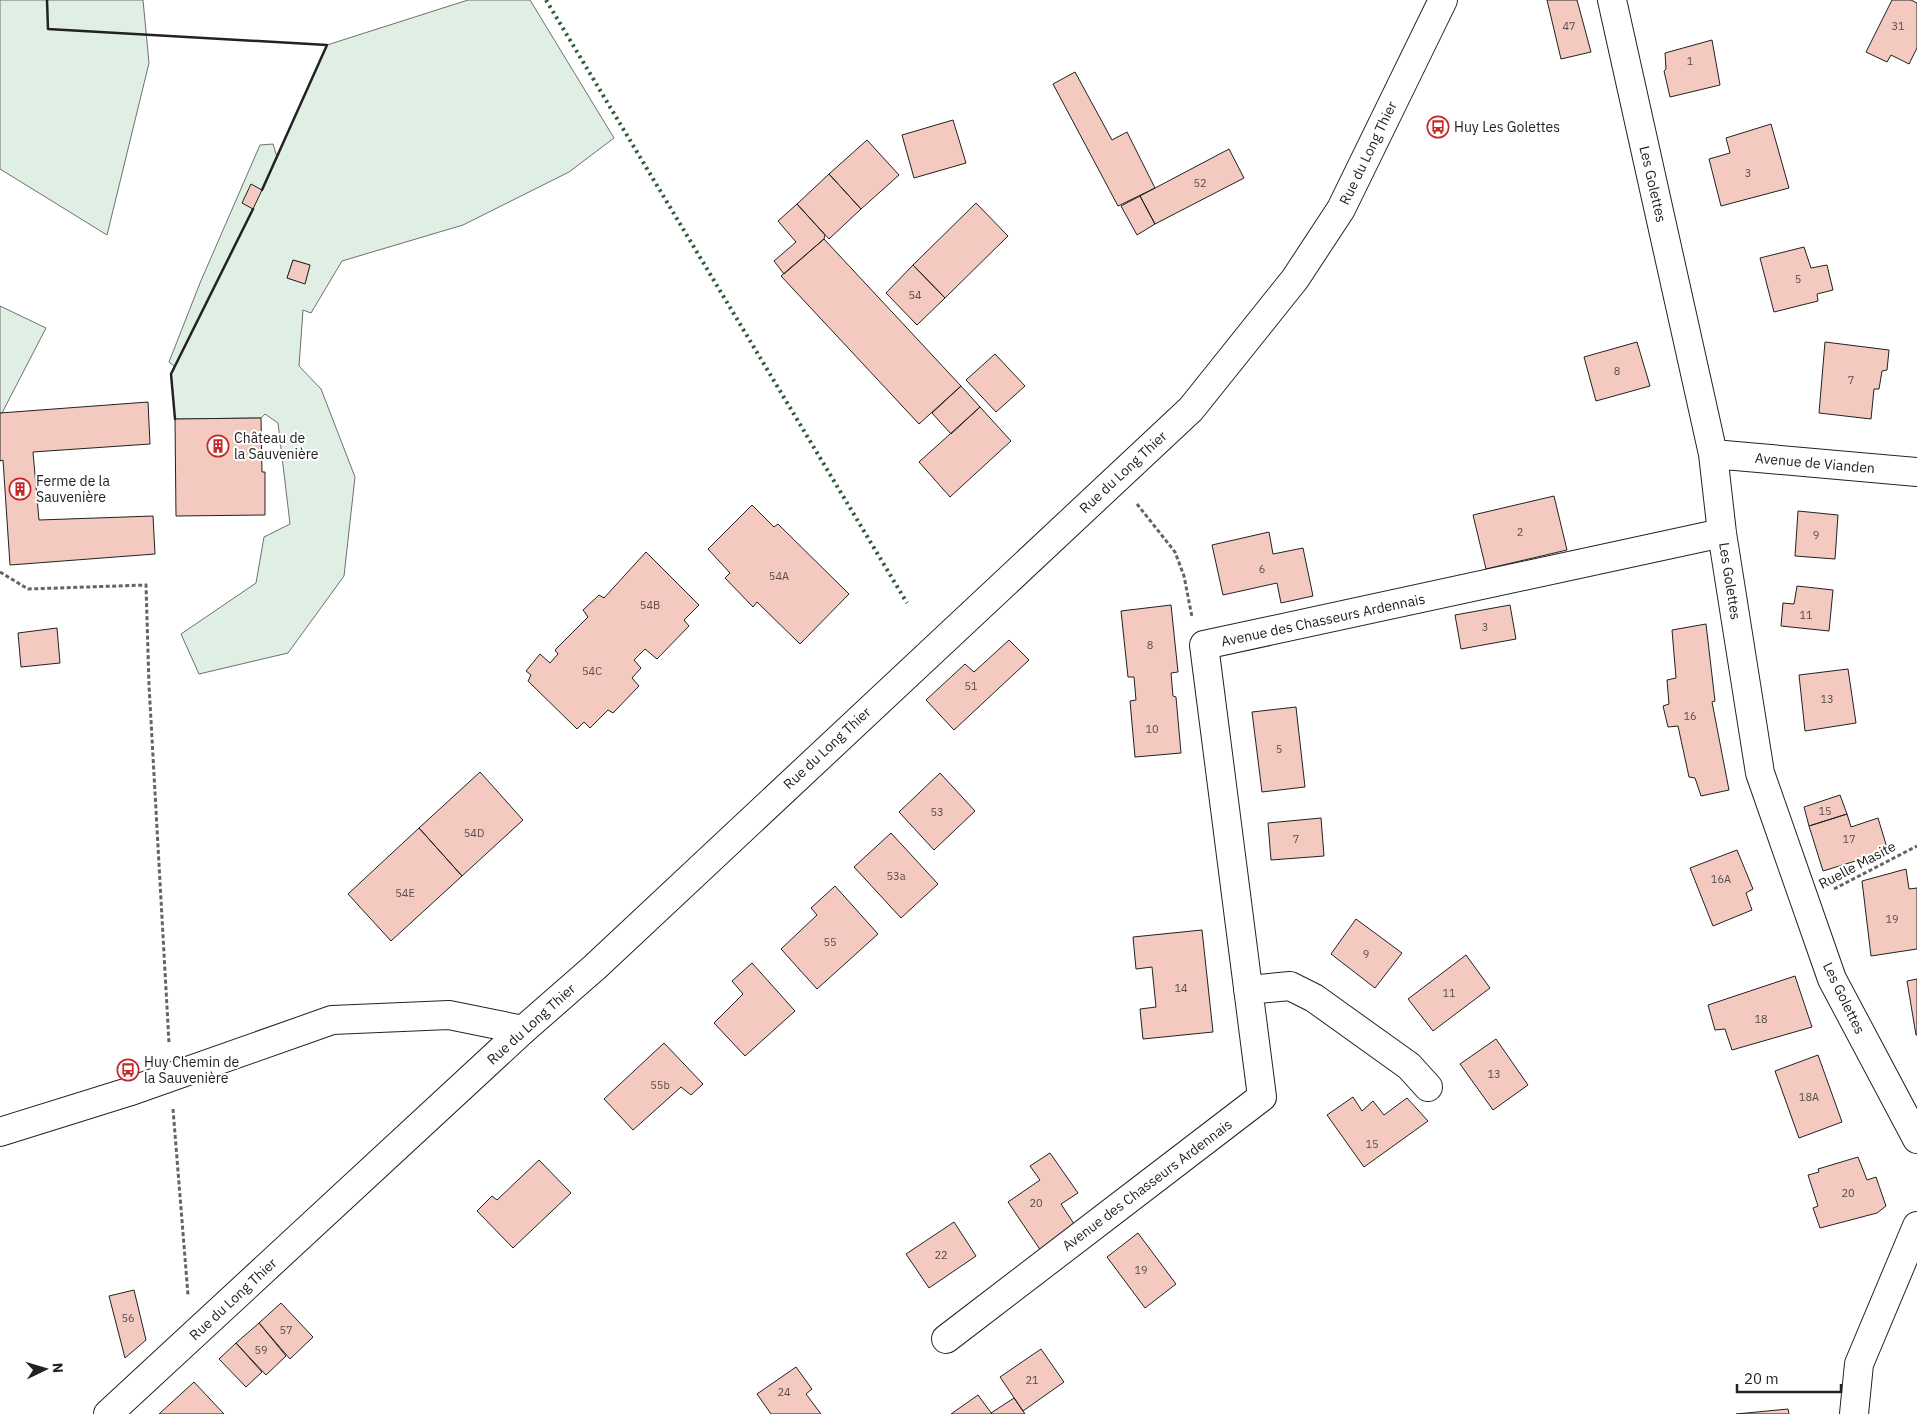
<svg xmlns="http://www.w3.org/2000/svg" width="1917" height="1414" font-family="'IBM Plex Sans',sans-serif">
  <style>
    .green { fill: #e0efe3; stroke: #6f6f6f; fill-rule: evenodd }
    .building { fill: #f3c9c0; stroke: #222 }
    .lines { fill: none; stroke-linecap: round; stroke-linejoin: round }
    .minor-casing { stroke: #222; stroke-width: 30 }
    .major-casing { stroke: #222; stroke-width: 30 }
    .path { stroke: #646464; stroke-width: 3; stroke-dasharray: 4 2.5; stroke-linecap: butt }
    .minor { stroke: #fff; stroke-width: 28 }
    .major { stroke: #fff; stroke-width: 28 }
    .hedge { stroke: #2f5e38; stroke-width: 4; stroke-dasharray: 2.5 4; stroke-linecap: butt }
    .wall { stroke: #222; stroke-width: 2.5 }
    .labels { text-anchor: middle; stroke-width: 4; stroke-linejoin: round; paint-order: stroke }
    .number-label { font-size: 11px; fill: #564c4a }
    .poi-label { font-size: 14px; fill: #222; stroke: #fff; text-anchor: start }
    .street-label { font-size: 14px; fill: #222; stroke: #fff }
  </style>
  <rect width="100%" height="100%" fill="#fff"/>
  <!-- green -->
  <path class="green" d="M 0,0 L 143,0 L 149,63 L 107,235 L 0,169 Z
    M 468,0 L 530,0 L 614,138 L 569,172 L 463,225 L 342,261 L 311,313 L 303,310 L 299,366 L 321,389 L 355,477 L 344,576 L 288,653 L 199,674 L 181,634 L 256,583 L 264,537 L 290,524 L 278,423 L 265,414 L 261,418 L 175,419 L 171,374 L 175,367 L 169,362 L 200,283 L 260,145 L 273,144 L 277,157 L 327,45 ZM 293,260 L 310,265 L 305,283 L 287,278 Z
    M 0,306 L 46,328 L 2,413 L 0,413 Z"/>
  <!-- building -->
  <path class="building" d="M 1547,0 L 1577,0 L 1591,52 L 1561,59 Z
    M 1892,0 L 1911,0 L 1917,3 L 1917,48 L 1909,64 L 1891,55 L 1887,62 L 1866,52 Z
    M 1712,40 L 1720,85 L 1670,97 L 1664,71 L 1666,69 L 1665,53 Z
    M 1075,72 L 1112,140 L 1127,132 L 1155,188 L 1118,206 L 1053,84 Z
    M 953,120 L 966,163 L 914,178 L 902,135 Z
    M 1771,124 L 1789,188 L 1721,206 L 1709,159 L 1730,153 L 1726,138 Z
    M 867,140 L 899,175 L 861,209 L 829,174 Z
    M 1229,149 L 1244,178 L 1155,224 L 1140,196 Z
    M 829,174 L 861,209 L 829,239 L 797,204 Z
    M 251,184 L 262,190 L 253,209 L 242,203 Z
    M 1140,196 L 1155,224 L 1137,235 L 1121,206 Z
    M 976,203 L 1008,236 L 945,298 L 913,265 Z
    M 797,204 L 825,235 L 824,239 L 784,274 L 774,261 L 796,242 L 778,221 Z
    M 824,239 L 961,386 L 919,424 L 781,276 Z
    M 1804,247 L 1811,268 L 1827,265 L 1833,290 L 1817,294 L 1818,301 L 1774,312 L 1760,258 Z
    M 293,260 L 310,265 L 305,284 L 287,278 Z
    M 913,265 L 945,298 L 917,325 L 886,293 Z
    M 1637,342 L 1650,386 L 1596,401 L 1584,357 Z
    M 1825,342 L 1889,350 L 1887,370 L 1882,371 L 1879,389 L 1874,389 L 1871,419 L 1819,413 Z
    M 995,354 L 1025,386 L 996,412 L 966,380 Z
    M 961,386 L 980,407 L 951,434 L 932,413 Z
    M 148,402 L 150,444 L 33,452 L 39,520 L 153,516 L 155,554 L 10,565 L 3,460 L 0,461 L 0,413 Z
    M 980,407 L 1011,441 L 950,497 L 919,462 Z
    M 261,418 L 262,472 L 265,472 L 265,515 L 176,516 L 175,419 Z
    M 1554,496 L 1567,550 L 1486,569 L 1473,515 Z
    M 752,505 L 774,527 L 778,524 L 849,594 L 800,644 L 757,602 L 753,607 L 725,578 L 730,573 L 708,549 Z
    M 1798,511 L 1838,515 L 1835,559 L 1795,556 Z
    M 1269,532 L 1273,554 L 1303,548 L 1313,596 L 1281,603 L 1277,583 L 1223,595 L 1212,545 Z
    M 646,552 L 699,605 L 684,620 L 689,626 L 657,659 L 645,649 L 634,660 L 641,668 L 632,678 L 639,686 L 613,713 L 608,710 L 590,728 L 584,722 L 577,729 L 528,681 L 531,675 L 526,671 L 540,654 L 550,663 L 558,654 L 555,650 L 588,617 L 583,610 L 599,595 L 604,598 Z
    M 1797,586 L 1833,590 L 1829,631 L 1781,626 L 1783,603 L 1794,604 Z
    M 1171,605 L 1178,672 L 1171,673 L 1173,696 L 1176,697 L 1181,753 L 1135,757 L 1130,701 L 1136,700 L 1134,677 L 1128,677 L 1121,611 Z
    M 1510,605 L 1516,639 L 1461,649 L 1455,615 Z
    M 1706,624 L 1715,701 L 1712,702 L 1729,790 L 1701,796 L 1695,778 L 1689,777 L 1678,726 L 1668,727 L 1663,706 L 1669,704 L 1667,680 L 1676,678 L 1672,630 Z
    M 57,628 L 60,663 L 21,667 L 18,633 Z
    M 1009,640 L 1029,660 L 954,730 L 926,700 L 965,664 L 974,672 Z
    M 1848,669 L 1856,723 L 1805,731 L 1799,675 Z
    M 1296,707 L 1305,787 L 1262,792 L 1252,712 Z
    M 480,772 L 523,820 L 462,876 L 419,828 Z
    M 940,773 L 975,811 L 934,850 L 899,812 Z
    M 1840,795 L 1847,814 L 1809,826 L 1804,807 Z
    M 1847,814 L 1851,827 L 1878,818 L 1888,851 L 1823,871 L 1809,826 Z
    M 1321,818 L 1324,856 L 1271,860 L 1268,823 Z
    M 419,828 L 462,876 L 391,941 L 348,894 Z
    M 891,833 L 938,884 L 901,918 L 854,867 Z
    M 1737,850 L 1753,889 L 1746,893 L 1752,910 L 1713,926 L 1690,868 Z
    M 1906,869 L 1909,889 L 1917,888 L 1917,949 L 1871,956 L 1862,881 Z
    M 835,886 L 878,934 L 817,989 L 781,949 L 817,915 L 811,908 Z
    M 1356,919 L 1402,953 L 1375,988 L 1331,954 Z
    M 1202,930 L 1213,1032 L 1143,1039 L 1140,1009 L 1156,1007 L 1152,967 L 1136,969 L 1133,937 Z
    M 1466,955 L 1490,988 L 1433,1031 L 1408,999 Z
    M 752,963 L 795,1011 L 745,1056 L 714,1023 L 743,994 L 732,981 Z
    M 1795,976 L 1812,1027 L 1732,1050 L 1725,1029 L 1715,1030 L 1708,1005 Z
    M 1917,979 L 1917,1035 L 1916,1035 L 1907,981 Z
    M 1496,1039 L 1528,1085 L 1493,1110 L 1460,1064 Z
    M 664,1043 L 703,1084 L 691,1095 L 681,1087 L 633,1130 L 604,1099 Z
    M 1818,1055 L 1842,1122 L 1799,1138 L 1775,1071 Z
    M 1353,1097 L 1362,1111 L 1373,1101 L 1384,1115 L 1407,1098 L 1428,1121 L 1364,1167 L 1327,1115 Z
    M 1050,1153 L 1078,1193 L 1061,1204 L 1076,1227 L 1041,1251 L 1008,1202 L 1040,1180 L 1030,1166 Z
    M 1858,1157 L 1867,1180 L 1876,1177 L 1886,1206 L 1877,1213 L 1820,1228 L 1813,1208 L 1818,1206 L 1808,1175 L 1819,1172 L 1818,1169 Z
    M 539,1160 L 571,1193 L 513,1248 L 477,1211 L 492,1196 L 497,1200 Z
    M 954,1222 L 976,1256 L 929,1288 L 906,1254 Z
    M 1138,1233 L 1176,1284 L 1145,1308 L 1107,1257 Z
    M 134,1290 L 146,1340 L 125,1358 L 109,1296 Z
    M 281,1303 L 313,1337 L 290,1359 L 259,1323 Z
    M 259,1323 L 286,1356 L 266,1375 L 236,1343 Z
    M 236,1343 L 262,1372 L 246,1387 L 219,1359 Z
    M 1041,1349 L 1064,1382 L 1023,1411 L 1000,1377 Z
    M 796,1367 L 812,1389 L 806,1394 L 821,1414 L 771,1414 L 757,1394 Z
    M 194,1382 L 224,1414 L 159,1414 Z
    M 978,1395 L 992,1414 L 951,1414 Z
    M 1014,1398 L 1025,1414 L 992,1414 L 991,1413 Z
    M 1788,1409 L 1789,1414 L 1736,1414 Z"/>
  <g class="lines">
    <!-- minor casing -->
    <g class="minor-casing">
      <path id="minor" d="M 1612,0 L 1713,454 L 1722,533 L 1760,773 L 1832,979 L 1917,1139
        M 1713,454 L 1917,472
        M 1248,990 L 1290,986 L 1314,998 L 1409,1066 L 1428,1087
        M 0,1132 L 128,1092 L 332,1020 L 449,1015 L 523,1030
        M 946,1339 L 1262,1097 L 1204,645 L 1722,533
        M 1854,1414 L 1859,1364 L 1917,1226"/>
    </g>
    <!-- major casing -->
    <g class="major-casing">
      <path id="major" d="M 108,1414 L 523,1030 L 595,967 L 1191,409 L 1295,279 L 1341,209 L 1443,0"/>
    </g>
    <!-- path -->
    <path class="path" d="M 1137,504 L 1175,552 L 1184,576 L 1192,617
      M 0,572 L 28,589 L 146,585 L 149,685 L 169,1043
      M 1834,889 L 1917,846
      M 173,1109 L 188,1295"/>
    <!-- minor -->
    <use href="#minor" class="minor"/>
    <!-- major -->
    <use href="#major" class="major"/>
    <!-- hedge -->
    <path class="hedge" d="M 546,0 L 907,603"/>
    <!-- wall -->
    <path class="wall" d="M 47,0 L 48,29 L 327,45 L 262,190
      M 175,419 L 171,374 L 253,209"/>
  </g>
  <!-- icons -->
  <defs>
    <g id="bus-ring" transform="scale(1.125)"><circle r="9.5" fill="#fff" stroke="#c62828" stroke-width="1.5"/><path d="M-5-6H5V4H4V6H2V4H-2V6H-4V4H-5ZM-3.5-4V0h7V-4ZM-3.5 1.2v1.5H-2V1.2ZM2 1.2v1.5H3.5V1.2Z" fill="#c62828"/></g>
    <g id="building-ring" transform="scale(1.125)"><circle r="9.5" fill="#fff" stroke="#c62828" stroke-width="1.5"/><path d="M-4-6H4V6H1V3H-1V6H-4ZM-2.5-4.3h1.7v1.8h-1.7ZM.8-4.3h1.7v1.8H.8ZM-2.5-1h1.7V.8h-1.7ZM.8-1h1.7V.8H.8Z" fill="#c62828"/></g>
  </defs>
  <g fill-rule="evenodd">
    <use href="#bus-ring" x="1438" y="127"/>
    <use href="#building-ring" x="218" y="446"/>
    <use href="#building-ring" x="20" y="489"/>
    <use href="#bus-ring" x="128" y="1070"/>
  </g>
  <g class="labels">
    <!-- number labels -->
    <g class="number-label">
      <text x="1569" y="30">47</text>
      <text x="1898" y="30">31</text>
      <text x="1690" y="65">1</text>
      <text x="1748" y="177">3</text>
      <text x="1200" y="187">52</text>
      <text x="1798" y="283">5</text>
      <text x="915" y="299">54</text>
      <text x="1617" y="375">8</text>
      <text x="1851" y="384">7</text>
      <text x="1520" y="536">2</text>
      <text x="1816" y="539">9</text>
      <text x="1262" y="573">6</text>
      <text x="779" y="580">54A</text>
      <text x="650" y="609">54B</text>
      <text x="1806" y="619">11</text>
      <text x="1485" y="631">3</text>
      <text x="1150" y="649">8</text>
      <text x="592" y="675">54C</text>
      <text x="971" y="690">51</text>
      <text x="1827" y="703">13</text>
      <text x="1690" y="720">16</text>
      <text x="1152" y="733">10</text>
      <text x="1279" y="753">5</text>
      <text x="1825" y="815">15</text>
      <text x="937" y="816">53</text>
      <text x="474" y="837">54D</text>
      <text x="1296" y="843">7</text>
      <text x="1849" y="843">17</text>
      <text x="896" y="880">53a</text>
      <text x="1721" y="883">16A</text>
      <text x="405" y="897">54E</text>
      <text x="1892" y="923">19</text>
      <text x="830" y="946">55</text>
      <text x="1366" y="958">9</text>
      <text x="1181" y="992">14</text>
      <text x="1449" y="997">11</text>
      <text x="1761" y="1023">18</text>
      <text x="1494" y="1078">13</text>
      <text x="660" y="1089">55b</text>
      <text x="1809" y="1101">18A</text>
      <text x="1372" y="1148">15</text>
      <text x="1848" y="1197">20</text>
      <text x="1036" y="1207">20</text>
      <text x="941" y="1259">22</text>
      <text x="1141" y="1274">19</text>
      <text x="128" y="1322">56</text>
      <text x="286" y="1334">57</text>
      <text x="261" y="1354">59</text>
      <text x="1032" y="1384">21</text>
      <text x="784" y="1396">24</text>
    </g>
    <!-- poi labels -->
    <g class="poi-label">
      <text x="1454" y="132">Huy Les Golettes</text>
      <text x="234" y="443">Château de<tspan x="234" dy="16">la Sauvenière</tspan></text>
      <text x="36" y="486">Ferme de la<tspan x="36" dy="16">Sauvenière</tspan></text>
      <text x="144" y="1067">Huy Chemin de<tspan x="144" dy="16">la Sauvenière</tspan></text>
    </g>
    <!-- street labels -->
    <g class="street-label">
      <text transform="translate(1368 153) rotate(-64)" y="5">Rue du Long Thier</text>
      <text transform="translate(1653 184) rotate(77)" y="5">Les Golettes</text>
      <text transform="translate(1815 463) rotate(5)" y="5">Avenue de Vianden</text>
      <text transform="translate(1123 472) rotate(-43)" y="5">Rue du Long Thier</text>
      <text transform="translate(1730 581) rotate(81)" y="5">Les Golettes</text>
      <text transform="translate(1323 620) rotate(-12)" y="5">Avenue des Chasseurs Ardennais</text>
      <text transform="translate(827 748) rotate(-43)" y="5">Rue du Long Thier</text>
      <text transform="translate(1857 865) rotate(-28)" y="5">Ruelle Masite</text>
      <text transform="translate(1844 998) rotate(64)" y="5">Les Golettes</text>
      <text transform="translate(531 1024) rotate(-42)" y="5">Rue du Long Thier</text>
      <text transform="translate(1147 1185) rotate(-37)" y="5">Avenue des Chasseurs Ardennais</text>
      <text transform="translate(233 1299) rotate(-43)" y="5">Rue du Long Thier</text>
    </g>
  </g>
  <!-- north arrow -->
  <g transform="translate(45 1369) rotate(85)" stroke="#ffffff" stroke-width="4" paint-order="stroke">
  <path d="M0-4L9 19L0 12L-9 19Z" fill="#222222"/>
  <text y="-8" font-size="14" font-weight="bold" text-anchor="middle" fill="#222222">N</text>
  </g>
  <!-- scale -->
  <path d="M1737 1384v8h104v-8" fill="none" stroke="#222222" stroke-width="2.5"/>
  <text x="1744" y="1384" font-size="15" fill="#222222" stroke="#ffffff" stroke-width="4" paint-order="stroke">20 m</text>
</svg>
